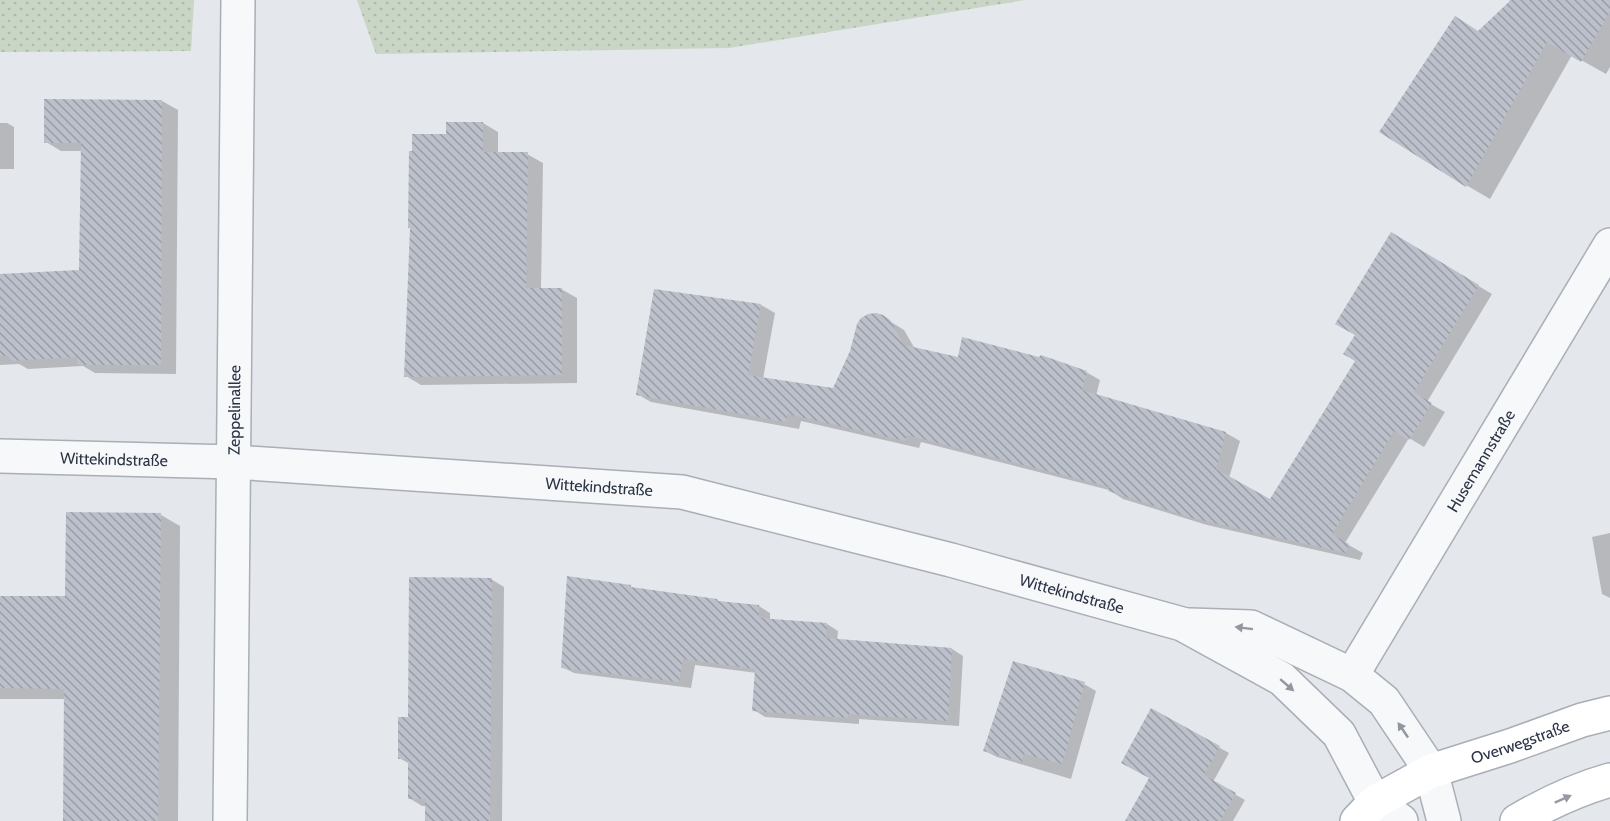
<svg xmlns="http://www.w3.org/2000/svg" width="1610" height="821" font-family="Cabin,sans-serif">
  <style>
    .grass { fill: url(#grass-dots) }
    .shadow { fill: #0003 }
    .building { fill: url(#building-back-hatch) }
    .lines { fill: none; stroke-linecap: round; stroke-linejoin: round }
    .minor-casing { stroke: #a9aeb7; stroke-width: 36 }
    .secondary-casing { stroke: #a9aeb7; stroke-width: 36 }
    .minor { stroke: #f7f8fa; stroke-width: 33 }
    .secondary { stroke: #fff; stroke-width: 33 }
    .oneway { fill: #9196a0 }
    .oneway2 { fill: #959aa2 }
    .labels { text-anchor: middle; stroke-width: 6; stroke-linejoin: round; paint-order: stroke }
    .street-label { font-size: 16px; fill: #2b3445; stroke: #f4f6f9 }
  </style>
  <defs>
    <pattern id="grass-dots" width="8" height="8" patternUnits="userSpaceOnUse" patternTransform="scale(1.5)"><rect width="8" height="8" fill="#c9d6c5"/><path d="M2 2h.1M6 6h.1" fill="none" stroke="#adb8ab" stroke-width="1.8" stroke-linecap="round"/></pattern>
    <pattern id="building-back-hatch" width="6" height="6" patternUnits="userSpaceOnUse" patternTransform="scale(1.5)"><rect width="6" height="6" fill="#bbc0ca"/><path d="M-1 5l2 2M0 0l6 6M5-1l2 2" fill="none" stroke="#989da6"/></pattern>
  </defs>
  <rect width="100%" height="100%" fill="#e4e7ec"/>
  <!-- grass -->
  <path class="grass" d="M 0,0 L 194,0 L 191,51 L 0,52 Z
    M 357,0 L 1025,0 L 729,48 L 376,54 Z"/>
  <!-- shadow -->
  <path class="shadow" d="M 1510,0 L 1610,0 L 1610,67 L 1606,74 L 1572,55 L 1490,199 L 1466,185 L 1479,32 L 1506,7 Z
    M 162,101 L 178,110 L 176,374 L 95,373 L 83,366 L 28,369 L 19,364 L 0,365 L 0,276 L 80,272 L 82,151 L 61,151 L 46,142 Z
    M 0,123 L 7,123 L 14,127 L 14,169 L 0,169 Z
    M 483,123 L 498,132 L 498,154 L 527,154 L 543,163 L 541,289 L 561,289 L 577,298 L 577,383 L 421,385 L 406,376 L 447,136 Z
    M 1391,234 L 1492,294 L 1427,402 L 1445,412 L 1424,447 L 1409,438 L 1345,543 L 1363,553 L 1360,560 L 1207,525 L 1123,499 L 1109,490 L 921,442 L 919,448 L 801,421 L 799,429 L 651,402 L 637,394 L 761,305 L 775,313 L 763,379 L 834,390 L 883,317 L 904,330 L 915,349 L 959,359 L 1086,372 L 1100,380 L 1096,396 L 1226,433 L 1240,441 L 1229,478 L 1271,501 L 1357,360 L 1357,335 Z
    M 161,515 L 180,526 L 178,821 L 64,821 L 65,699 L 0,699 L 0,597 L 66,598 Z
    M 1610,533 L 1610,598 L 1602,594 L 1592,537 Z
    M 491,579 L 504,587 L 502,821 L 426,821 L 426,806 L 422,806 L 409,798 L 410,764 L 399,758 L 409,718 Z
    M 635,589 L 721,603 L 759,606 L 770,613 L 770,620 L 827,624 L 838,631 L 837,641 L 952,649 L 963,656 L 959,726 L 859,719 L 859,724 L 765,717 L 754,710 L 757,673 L 695,665 L 691,688 L 574,673 L 562,667 Z
    M 1084,684 L 1096,691 L 1071,779 L 997,757 L 985,751 Z
    M 1152,710 L 1229,753 L 1213,782 L 1245,800 L 1233,821 L 1127,821 L 1151,777 Z"/>
  <!-- building -->
  <path class="building" d="M 1511,0 L 1610,0 L 1610,11 L 1581,62 L 1547,42 L 1466,187 L 1379,132 L 1455,16 L 1478,31 Z
    M 44,99 L 162,100 L 161,365 L 77,365 L 77,357 L 10,361 L 9,356 L 0,356 L 0,274 L 79,270 L 81,143 L 44,143 Z
    M 446,122 L 483,122 L 483,152 L 528,152 L 526,288 L 562,288 L 562,375 L 404,377 L 410,228 L 408,228 L 409,151 L 412,151 L 412,134 L 446,134 Z
    M 1391,232 L 1479,285 L 1414,392 L 1432,403 L 1409,440 L 1394,431 L 1332,534 L 1349,544 L 1346,553 L 1192,518 L 1108,491 L 1109,487 L 907,435 L 905,441 L 787,414 L 786,422 L 636,395 L 654,289 L 761,304 L 748,375 L 833,388 L 850,351 L 857,324 L 861,318 L 868,314 L 876,313 L 883,315 L 890,320 L 904,345 L 958,357 L 962,337 L 1039,357 L 1041,355 L 1087,371 L 1082,390 L 1226,432 L 1216,469 L 1270,499 L 1355,361 L 1343,354 L 1355,335 L 1335,324 Z
    M 66,512 L 161,513 L 158,821 L 63,821 L 64,689 L 0,688 L 0,596 L 65,596 Z
    M 567,576 L 631,585 L 631,587 L 717,599 L 718,601 L 759,605 L 759,618 L 827,623 L 826,638 L 952,648 L 948,721 L 848,714 L 848,718 L 752,711 L 755,669 L 683,659 L 679,682 L 561,668 Z
    M 409,577 L 492,578 L 490,821 L 425,821 L 425,799 L 408,799 L 408,759 L 398,759 L 398,717 L 408,717 Z
    M 1013,661 L 1085,682 L 1062,764 L 1024,754 L 1022,762 L 983,751 Z
    M 1151,708 L 1220,746 L 1204,775 L 1236,793 L 1220,821 L 1125,821 L 1149,778 L 1121,763 Z"/>
  <g class="lines">
    <!-- minor casing -->
    <g class="minor-casing">
      <g id="minor">
        <path id="s1" d="M 0,456 L 234,462 L 682,492 L 951,560 L 1182,624 L 1282,679 L 1339,734 L 1375,802 L 1401,821"/>
        <path d="M 1190,625 L 1251,627 L 1352,675 L 1384,701 L 1431,771 L 1444,821"/>
        <path id="s2" d="M 1352,675 L 1610,245"/>
        <path id="s3" d="M 230,821 L 238,0"/>
      </g>
    </g>
    <!-- secondary casing -->
    <g class="secondary-casing">
      <g id="secondary">
        <path id="s4" d="M 1357,821 L 1375,802 L 1431,771 L 1510,746 L 1582,720 L 1610,713"/>
        <path d="M 1517,821 C 1546,804 1578,789 1610,780"/>
      </g>
    </g>
    <!-- minor -->
    <use href="#minor" class="minor"/>
    <!-- secondary -->
    <use href="#secondary" class="secondary"/>
  </g>
  <!-- one-way arrows -->
  <defs><path id="oneway-solid" d="M-6-.8H1V-3.2L6.5 0L1 3.2V.8H-6Z" transform="scale(1.5)"/></defs>
  <g class="oneway">
    <use href="#oneway-solid" transform="translate(1244 628) rotate(-173)"/>
    <use href="#oneway-solid" transform="translate(1287 685) rotate(41)"/>
    <use href="#oneway-solid" transform="translate(1403 730) rotate(-124)"/>
  </g>
  <use class="oneway2" href="#oneway-solid" transform="translate(1563 799) rotate(-24)"/>
  <g class="labels">
    <!-- street labels -->
    <g class="street-label">
      <text dy="6" stroke="none"><textPath href="#s3" startOffset="411">Zeppelinallee</textPath></text>
      <text dy="6" stroke="none"><textPath href="#s1" startOffset="114">Wittekindstraße</textPath></text>
      <text dy="6" stroke="none"><textPath href="#s2" startOffset="250">Husemannstraße</textPath></text>
      <text dy="6" stroke="none"><textPath href="#s1" startOffset="600">Wittekindstraße</textPath></text>
      <text dy="6" stroke="none"><textPath href="#s1" startOffset="1086">Wittekindstraße</textPath></text>
      <text dy="6" stroke="none"><textPath href="#s4" startOffset="184">Overwegstraße</textPath></text>
    </g>
  </g>
</svg>
